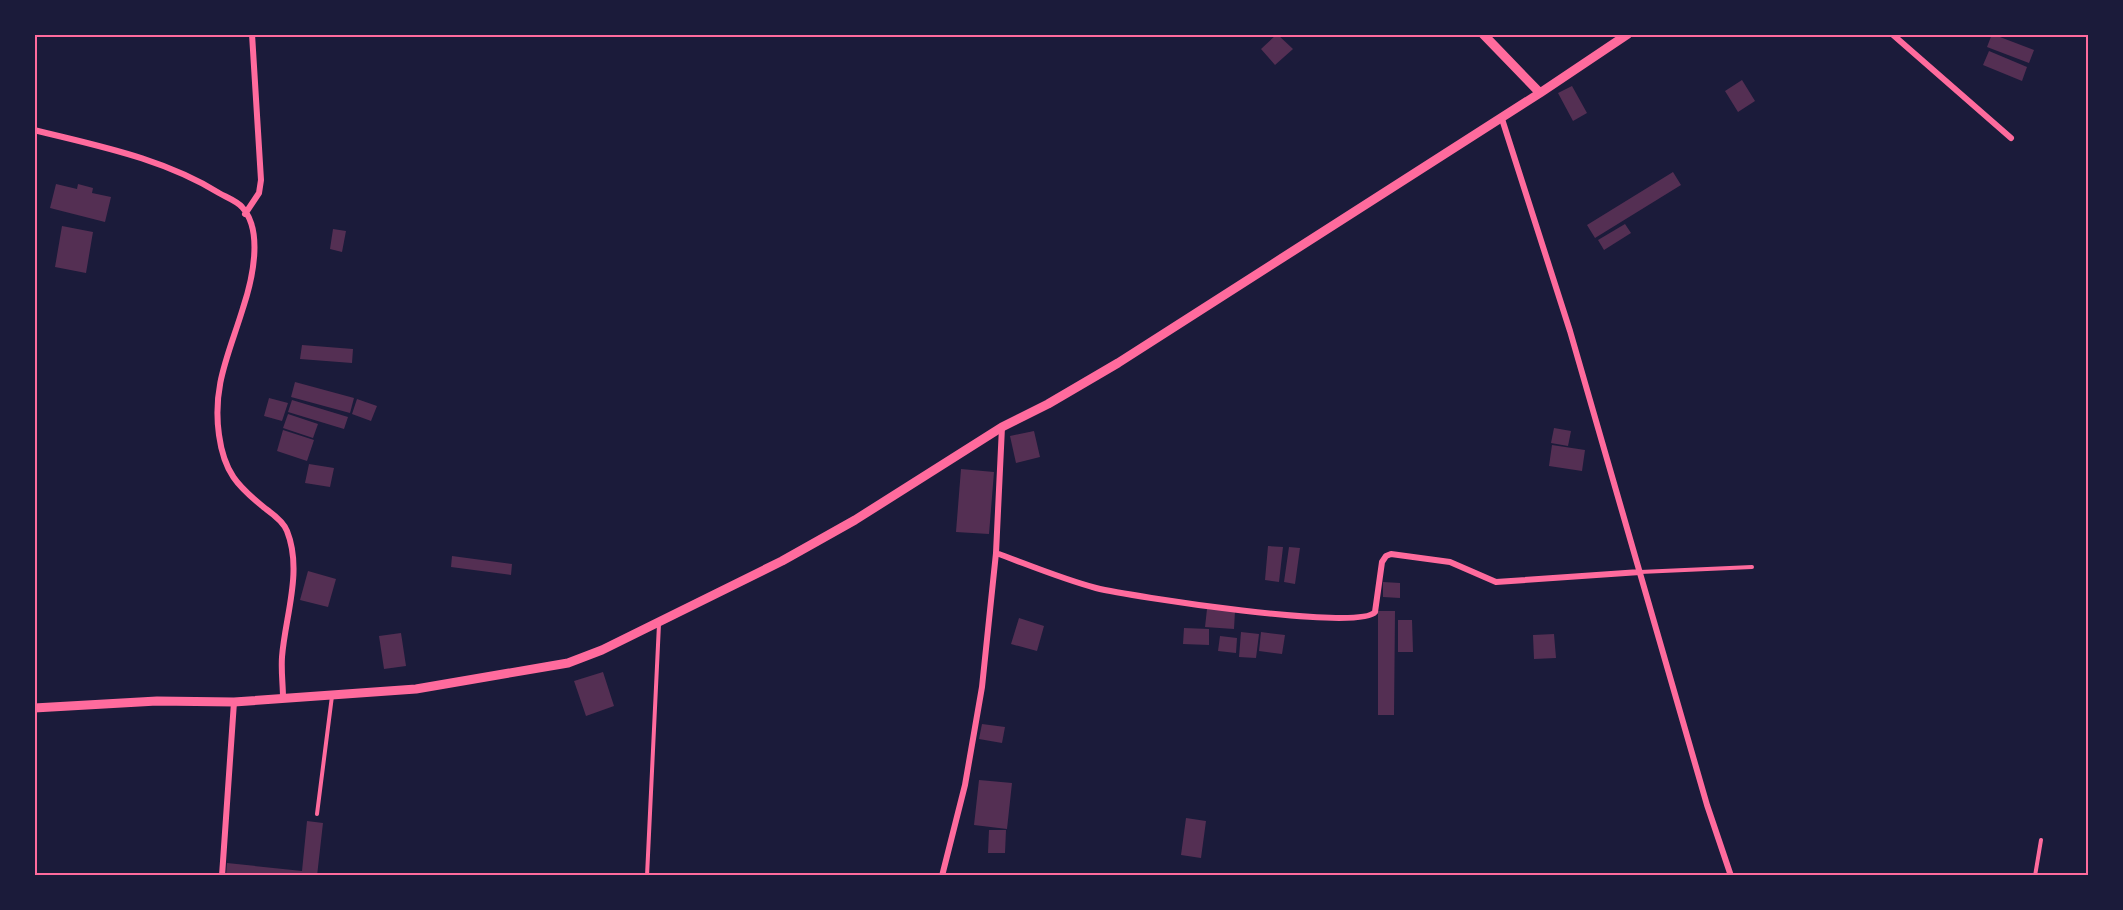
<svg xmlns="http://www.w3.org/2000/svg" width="2123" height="910" font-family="'DejaVu Sans',sans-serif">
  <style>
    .building { fill: #542f53 }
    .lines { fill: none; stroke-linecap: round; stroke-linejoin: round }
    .service { stroke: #ff6b9d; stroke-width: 4 }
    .minor { stroke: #ff6b9d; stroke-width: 6 }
    .tertiary { stroke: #ff6b9d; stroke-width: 9 }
    .neatline { fill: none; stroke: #ff6b9d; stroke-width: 2 }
  </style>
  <rect width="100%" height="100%" fill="#1b1b3a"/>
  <!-- building -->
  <path class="building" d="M 1277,34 L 1293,49 L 1275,65 L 1261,49 Z
    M 1992,34 L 2034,50 L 2029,63 L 1987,47 Z
    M 1989,51 L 2027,67 L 2022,81 L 1983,65 Z
    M 1742,80 L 1755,101 L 1738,112 L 1725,91 Z
    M 1572,86 L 1587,113 L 1573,121 L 1558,93 Z
    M 1673,172 L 1681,185 L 1595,238 L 1587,225 Z
    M 56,184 L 77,189 L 78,184 L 93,188 L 92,193 L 111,197 L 105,222 L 50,208 Z
    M 1625,224 L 1631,233 L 1604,250 L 1598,240 Z
    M 62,226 L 93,232 L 86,273 L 55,267 Z
    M 333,229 L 346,231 L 342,252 L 330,249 Z
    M 302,345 L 353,349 L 352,363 L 300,359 Z
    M 295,382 L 354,398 L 350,413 L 291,397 Z
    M 269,398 L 288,403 L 282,421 L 264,416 Z
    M 357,399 L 377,406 L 371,421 L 352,414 Z
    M 292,400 L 348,417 L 344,429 L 288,412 Z
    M 288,414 L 318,424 L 313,438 L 283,428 Z
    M 1554,428 L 1571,431 L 1568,446 L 1551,443 Z
    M 283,430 L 314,440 L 307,461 L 277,451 Z
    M 1034,431 L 1040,457 L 1016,463 L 1010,436 Z
    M 1552,445 L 1585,450 L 1582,471 L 1549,466 Z
    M 309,464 L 334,468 L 330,487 L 305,483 Z
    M 961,469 L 994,472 L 989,534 L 956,532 Z
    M 1268,546 L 1283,547 L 1279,582 L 1265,580 Z
    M 1289,547 L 1300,548 L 1295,584 L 1284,582 Z
    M 452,556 L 512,564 L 511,575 L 451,567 Z
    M 308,571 L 336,579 L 328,607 L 300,600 Z
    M 1383,582 L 1400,583 L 1400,598 L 1383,597 Z
    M 1207,609 L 1235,611 L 1234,629 L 1205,627 Z
    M 1378,611 L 1395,611 L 1394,715 L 1378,715 Z
    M 1019,618 L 1044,626 L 1037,651 L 1011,644 Z
    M 1398,620 L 1412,620 L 1413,652 L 1398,652 Z
    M 1184,628 L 1209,629 L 1209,645 L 1183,644 Z
    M 1241,632 L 1259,634 L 1256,658 L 1239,657 Z
    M 1261,632 L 1285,635 L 1282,654 L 1259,651 Z
    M 401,633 L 406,666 L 384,669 L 379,636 Z
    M 1554,634 L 1556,658 L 1534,659 L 1533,635 Z
    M 1220,636 L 1237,638 L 1236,653 L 1218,651 Z
    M 603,672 L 614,706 L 586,716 L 574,681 Z
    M 982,724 L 1005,727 L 1002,743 L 979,739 Z
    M 979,780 L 1012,783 L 1007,829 L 974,825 Z
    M 1186,818 L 1206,821 L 1201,858 L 1181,855 Z
    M 307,821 L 323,823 L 317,876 L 226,876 L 227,863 L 302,871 Z
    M 989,830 L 1006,830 L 1005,853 L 988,853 Z"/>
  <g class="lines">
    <!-- service -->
    <path class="service" d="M 1640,572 L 1752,567
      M 317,814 L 332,696
      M 647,876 L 659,624
      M 2035,876 L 2041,840"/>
    <!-- minor -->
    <path class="minor" d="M 1892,34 L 2011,138
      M 1502,119 L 1570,331 L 1707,805 L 1731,876
      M 34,130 C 98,146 162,158 219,193 C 226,197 237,201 242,207 C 264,231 252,281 243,308 C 229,354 212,386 219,435 C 224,472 237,486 266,509 C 273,514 284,523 287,531 C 303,571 285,617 282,657 C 281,671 283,685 283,698
      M 245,214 L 259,193 L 261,180 L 252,34
      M 1002,427 L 996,553 C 1029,565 1062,579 1096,588 C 1129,596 1360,632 1375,612 L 1382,562 L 1386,556 L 1391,554 L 1450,562 L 1496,582 L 1640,572
      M 222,876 L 234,702
      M 942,876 L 965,785 L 982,687 L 996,553"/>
    <!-- tertiary -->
    <path class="tertiary" d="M 1540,93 L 1628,34
      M 34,708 L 157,701 L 234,702 L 416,689 L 568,663 L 602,650 L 782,561 L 855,520 L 1002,427 L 1048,404 L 1118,363 L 1540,93 L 1483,34"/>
  </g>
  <!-- border -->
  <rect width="2123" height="910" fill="none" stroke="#1b1b3a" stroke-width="72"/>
  <rect x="36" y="36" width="2051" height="838" class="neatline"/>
</svg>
